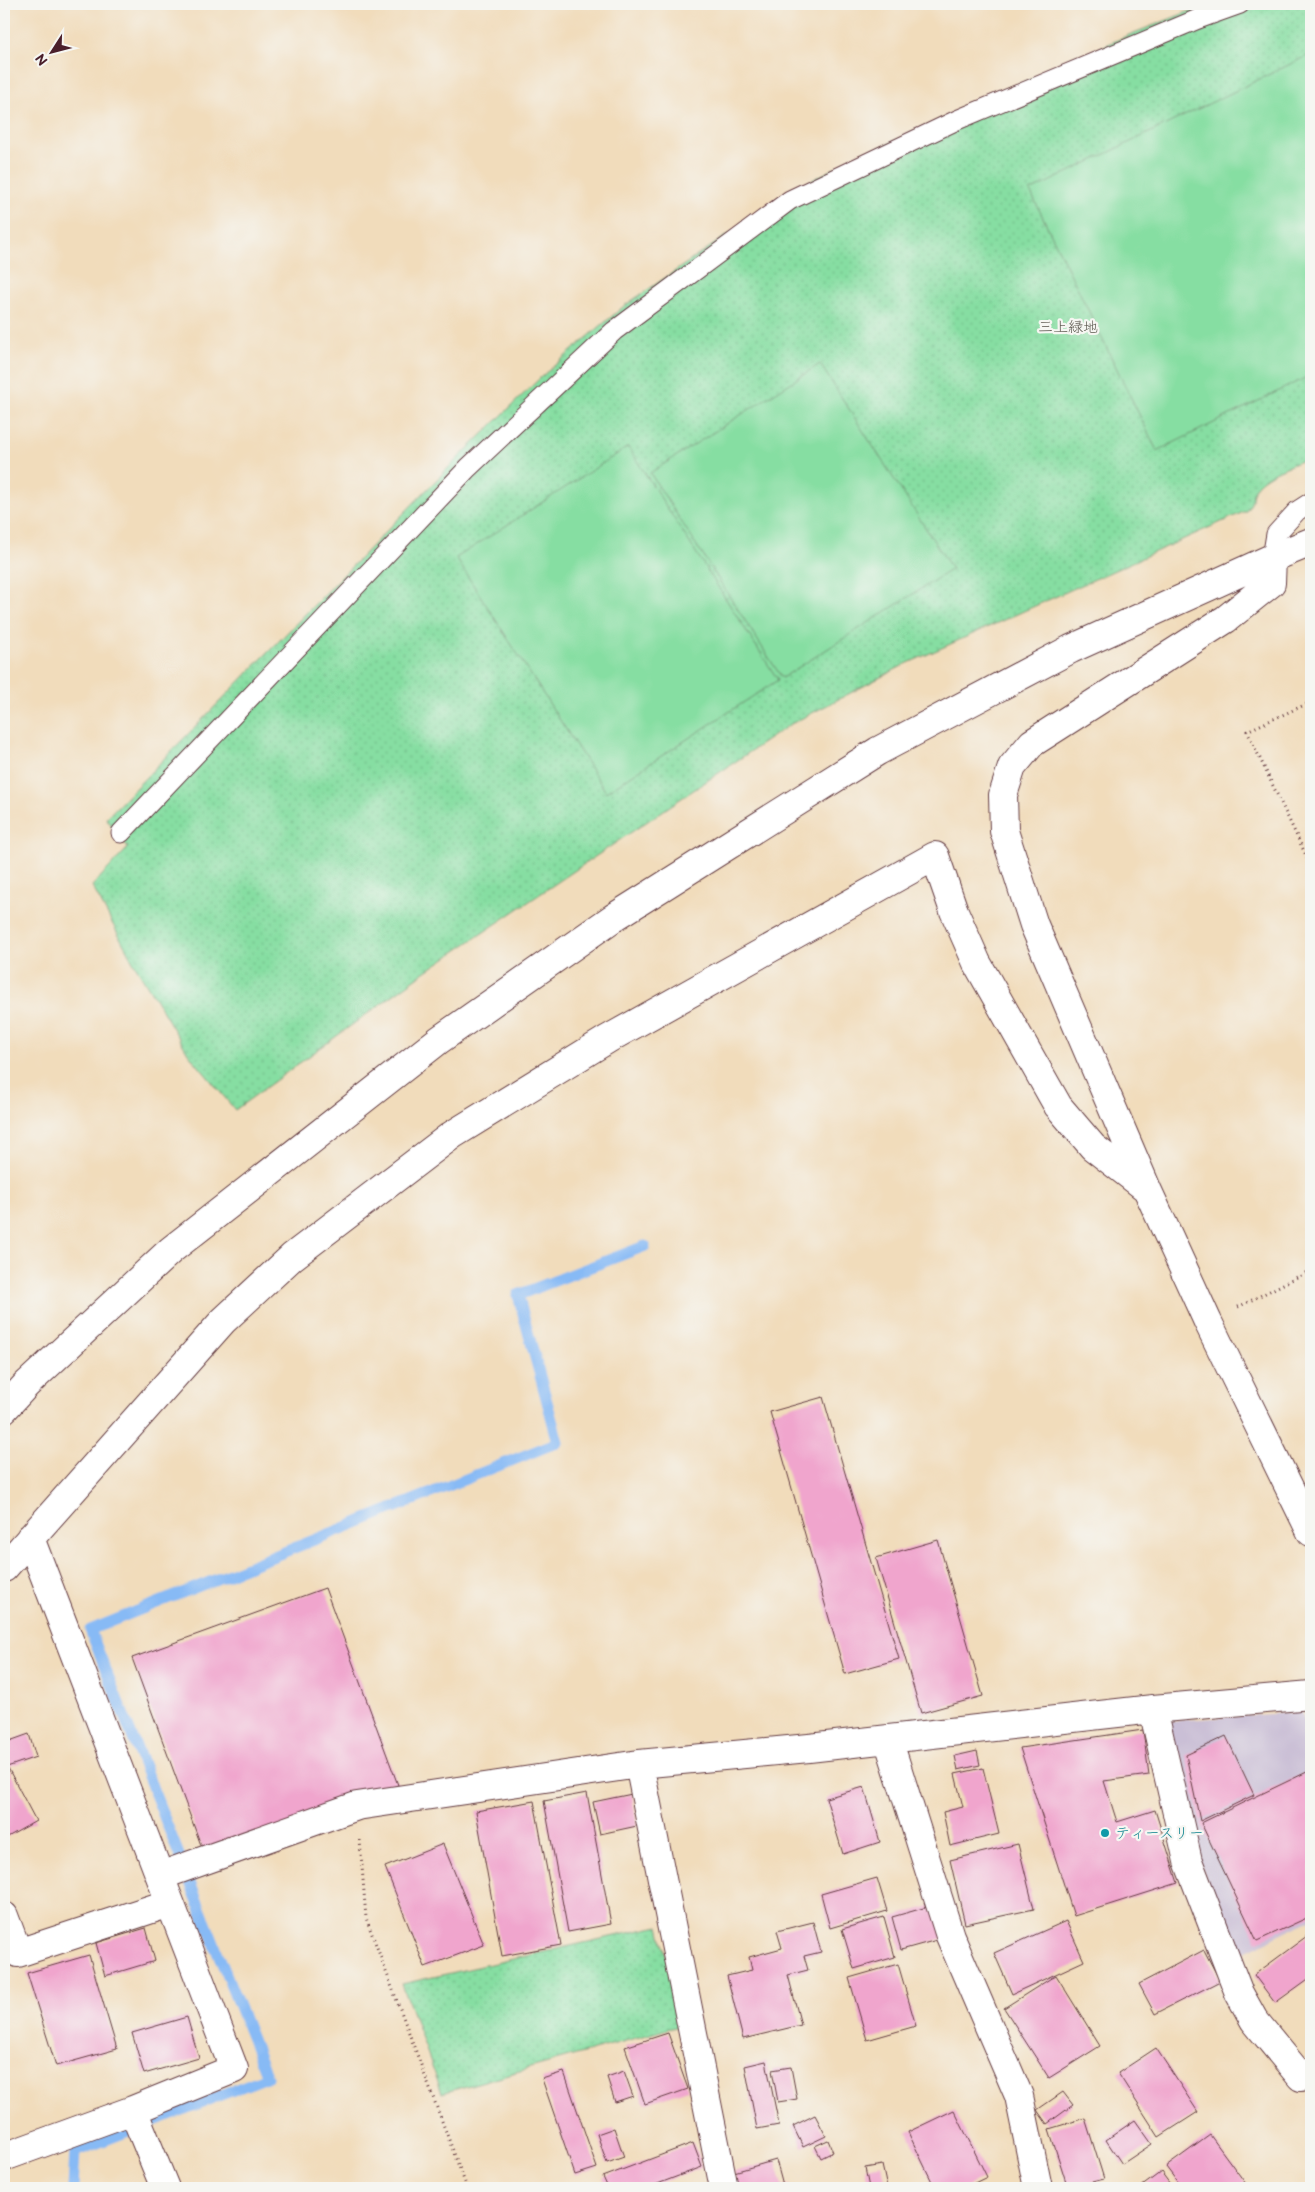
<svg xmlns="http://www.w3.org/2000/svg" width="1315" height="2192" font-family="'Balsamiq Sans','Klee One',sans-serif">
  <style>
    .industrial { fill: #cabfd6 }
    .grass { fill: url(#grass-dots); stroke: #687e66 }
    .garden { fill: #86dea2; stroke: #687e66 }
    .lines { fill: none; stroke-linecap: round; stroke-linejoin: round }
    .stream { stroke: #87baf5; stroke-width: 11 }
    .building { fill: #f0a5cd }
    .lane-casing { stroke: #633b41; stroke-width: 21 }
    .street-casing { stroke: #633b41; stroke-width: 30 }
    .path { stroke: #633b41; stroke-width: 3; stroke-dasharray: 1 4; stroke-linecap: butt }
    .lane { stroke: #fff; stroke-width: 19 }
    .street { stroke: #fff; stroke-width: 28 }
    .culture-dot { fill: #0f9aa8; stroke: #f6f6f2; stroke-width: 2 }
    .labels { text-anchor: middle; stroke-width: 4.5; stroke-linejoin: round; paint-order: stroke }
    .park-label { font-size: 15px; fill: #5c584f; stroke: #f6f6f2 }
    .culture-label { font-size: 15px; fill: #0d838f; stroke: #f6f6f2; text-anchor: start }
  </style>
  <defs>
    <pattern id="grass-dots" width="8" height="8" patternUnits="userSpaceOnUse" patternTransform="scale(1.25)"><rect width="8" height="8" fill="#86dea2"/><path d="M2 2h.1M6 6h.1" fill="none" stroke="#75be8c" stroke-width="1.8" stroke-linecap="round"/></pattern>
  </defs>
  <rect width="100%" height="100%" fill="#f6f6f2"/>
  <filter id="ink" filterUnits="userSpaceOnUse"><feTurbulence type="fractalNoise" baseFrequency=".02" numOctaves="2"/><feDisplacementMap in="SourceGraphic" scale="10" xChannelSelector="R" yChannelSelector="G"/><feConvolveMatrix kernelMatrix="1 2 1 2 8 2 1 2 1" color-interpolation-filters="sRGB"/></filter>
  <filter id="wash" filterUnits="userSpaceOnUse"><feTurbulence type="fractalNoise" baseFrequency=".0096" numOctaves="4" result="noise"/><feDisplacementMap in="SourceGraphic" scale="20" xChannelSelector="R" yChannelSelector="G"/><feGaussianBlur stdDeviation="1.12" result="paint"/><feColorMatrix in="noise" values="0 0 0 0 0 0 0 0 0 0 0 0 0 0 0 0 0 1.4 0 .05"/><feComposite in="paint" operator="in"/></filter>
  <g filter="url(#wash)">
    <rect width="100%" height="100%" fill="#f1dcbb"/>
    <!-- industrial -->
    <path class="industrial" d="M 1301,1712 L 1311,1735 L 1311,1920 L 1235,1957 L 1198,1858 L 1168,1721 Z"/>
    <!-- grass -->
    <path class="grass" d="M 1208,4 L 1311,4 L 1311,457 C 1297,463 1259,475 1254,490 C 1250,501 1255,499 1246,511 L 906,664 L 791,724 L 422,974 L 235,1110 L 188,1053 L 136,967 L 92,886 L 128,848 L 106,818 L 447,469 L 541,377 L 624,306 L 792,191 L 831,170 L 1126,36 Z
      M 659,1926 L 682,2025 L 442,2093 L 402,1984 Z"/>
    <!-- garden -->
    <path class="garden" d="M 1311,54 L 1311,375 L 1157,451 L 1030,191 Z
      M 820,364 L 952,569 L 782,678 L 650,473 Z
      M 628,447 L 778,680 L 606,792 L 456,558 Z"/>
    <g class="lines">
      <!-- stream -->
      <path class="stream" d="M 73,2188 L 75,2152 L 267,2077 L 90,1630 L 558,1442 L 518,1295 L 645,1246"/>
    </g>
    <g id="blocks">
      <!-- building -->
      <path class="building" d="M 823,1397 L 899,1659 L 845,1674 L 770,1412 Z
        M 938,1540 L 983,1696 L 921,1713 L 876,1558 Z
        M 325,1588 L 398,1785 L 205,1856 L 132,1658 Z
        M 1143,1730 L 1149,1775 L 1104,1781 L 1117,1822 L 1155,1810 L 1178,1883 L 1074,1916 L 1020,1748 Z
        M 29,1734 L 36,1757 L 4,1768 L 4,1743 Z
        M 1226,1736 L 1254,1795 L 1200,1821 L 1186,1755 Z
        M 977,1751 L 980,1765 L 958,1770 L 955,1756 Z
        M 8,1768 L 36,1821 L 4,1839 L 4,1771 Z
        M 983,1768 L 999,1834 L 950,1846 L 943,1812 L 963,1807 L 955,1774 Z
        M 1311,1770 L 1311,1916 L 1257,1941 L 1201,1823 Z
        M 864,1787 L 880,1842 L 843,1854 L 826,1798 Z
        M 587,1793 L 611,1924 L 568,1932 L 544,1801 Z
        M 632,1794 L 637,1826 L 600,1834 L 593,1802 Z
        M 534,1801 L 561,1945 L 502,1956 L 476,1811 Z
        M 443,1844 L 484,1945 L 425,1967 L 385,1867 Z
        M 1018,1844 L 1034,1909 L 965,1924 L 950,1860 Z
        M 877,1878 L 887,1911 L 830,1928 L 821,1894 Z
        M 934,1905 L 944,1938 L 901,1950 L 892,1917 Z
        M 884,1917 L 895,1957 L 854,1969 L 842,1929 Z
        M 1066,1921 L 1084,1961 L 1012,1994 L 994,1953 Z
        M 813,1922 L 821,1952 L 804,1956 L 808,1970 L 788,1975 L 801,2025 L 743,2039 L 727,1976 L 752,1970 L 749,1957 L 782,1948 L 777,1931 Z
        M 146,1928 L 155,1961 L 105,1976 L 96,1943 Z
        M 1311,1933 L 1311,1977 L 1275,2003 L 1254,1975 Z
        M 1204,1950 L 1220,1981 L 1155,2014 L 1139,1984 Z
        M 89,1955 L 117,2049 L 56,2066 L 27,1973 Z
        M 898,1964 L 916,2026 L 867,2040 L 849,1978 Z
        M 1056,1975 L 1100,2046 L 1049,2078 L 1004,2008 Z
        M 187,2017 L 199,2058 L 144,2074 L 132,2033 Z
        M 668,2033 L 688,2089 L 645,2104 L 625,2047 Z
        M 1156,2048 L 1198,2112 L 1159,2137 L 1118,2073 Z
        M 766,2061 L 779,2125 L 757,2129 L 745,2066 Z
        M 791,2067 L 797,2099 L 778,2102 L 772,2070 Z
        M 624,2071 L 633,2096 L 615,2102 L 607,2077 Z
        M 564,2072 L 597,2168 L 575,2175 L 542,2079 Z
        M 1063,2092 L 1073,2105 L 1047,2124 L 1037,2110 Z
        M 954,2110 L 987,2177 L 964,2188 L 935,2188 L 908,2132 Z
        M 815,2115 L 826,2136 L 803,2147 L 793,2126 Z
        M 1085,2118 L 1104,2179 L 1068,2188 L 1049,2129 Z
        M 1135,2120 L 1152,2144 L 1122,2164 L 1106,2140 Z
        M 614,2128 L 624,2157 L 607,2163 L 597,2134 Z
        M 1210,2135 L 1249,2188 L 1182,2188 L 1166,2167 Z
        M 828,2140 L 833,2152 L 821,2158 L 815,2146 Z
        M 693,2143 L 702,2167 L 647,2188 L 608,2188 L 603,2177 Z
        M 776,2160 L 783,2186 L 790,2185 L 791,2188 L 738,2188 L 734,2172 Z
        M 882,2165 L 887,2188 L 869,2188 L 865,2168 Z
        M 1161,2172 L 1173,2188 L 1142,2188 L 1141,2187 Z"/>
    </g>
  </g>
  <g filter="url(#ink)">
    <use href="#blocks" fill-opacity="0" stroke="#633b41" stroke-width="1"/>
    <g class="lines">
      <!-- lane casing -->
      <g class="lane-casing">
        <path id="lane" d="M 1272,558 L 1276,534 L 1297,511 L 1311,502
          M 121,833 L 468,468 L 614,331 L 790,200 L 957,120 L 1198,19 L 1240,4"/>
      </g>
      <!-- street casing -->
      <g class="street-casing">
        <path id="street" d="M 1272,558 L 1271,583 L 1226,619 L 1032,743 L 1012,767 L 1003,795 L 1004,831 L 1034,925 L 1147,1189 L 1208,1322 L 1311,1532
          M 4,1409 L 26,1385 L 171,1250 L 439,1040 L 613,918 L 878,751 L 1071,649 L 1272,558 L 1311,542
          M 4,1568 L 223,1321 L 292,1257 L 452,1135 L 608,1039 L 935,856 L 954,911 L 977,963 L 1058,1106 L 1093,1147 L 1147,1189
          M 1153,1709 L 1188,1861 L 1239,1993 L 1254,2020 L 1301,2077 L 1311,2072
          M 888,1739 L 950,1936 L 1019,2096 L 1038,2188
          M 639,1764 L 724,2188
          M 160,1876 L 357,1806 L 639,1764 L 809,1748 L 1153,1709 L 1311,1695
          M 4,1916 L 18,1953 L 170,1903
          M 133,2110 L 165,2188
          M 4,2157 L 133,2110 L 234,2069 L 30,1538"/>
      </g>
      <!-- path -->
      <path class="path" d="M 1311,702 L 1247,731 L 1311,866
        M 1238,1307 L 1311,1270
        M 360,1840 L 366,1918 L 467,2188"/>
      <!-- lane -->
      <use href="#lane" class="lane"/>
      <!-- street -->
      <use href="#street" class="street"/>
    </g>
  </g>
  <!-- markers -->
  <circle class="culture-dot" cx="1105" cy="1833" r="5"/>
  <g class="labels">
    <!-- park labels -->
    <g class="park-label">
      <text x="1068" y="332">三上緑地</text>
    </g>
    <!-- culture labels -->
    <g class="culture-label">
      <text x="1115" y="1838">ティースリー</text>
    </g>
  </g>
  <!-- margin -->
  <rect width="1315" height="2192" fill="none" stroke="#f6f6f2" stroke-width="20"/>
  <!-- north arrow -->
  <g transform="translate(52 52) rotate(234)" stroke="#f6f6f2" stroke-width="4" paint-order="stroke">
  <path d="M0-4L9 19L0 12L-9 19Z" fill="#4a1f2b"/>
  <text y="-8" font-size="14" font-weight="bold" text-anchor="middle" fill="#4a1f2b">N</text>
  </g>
</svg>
